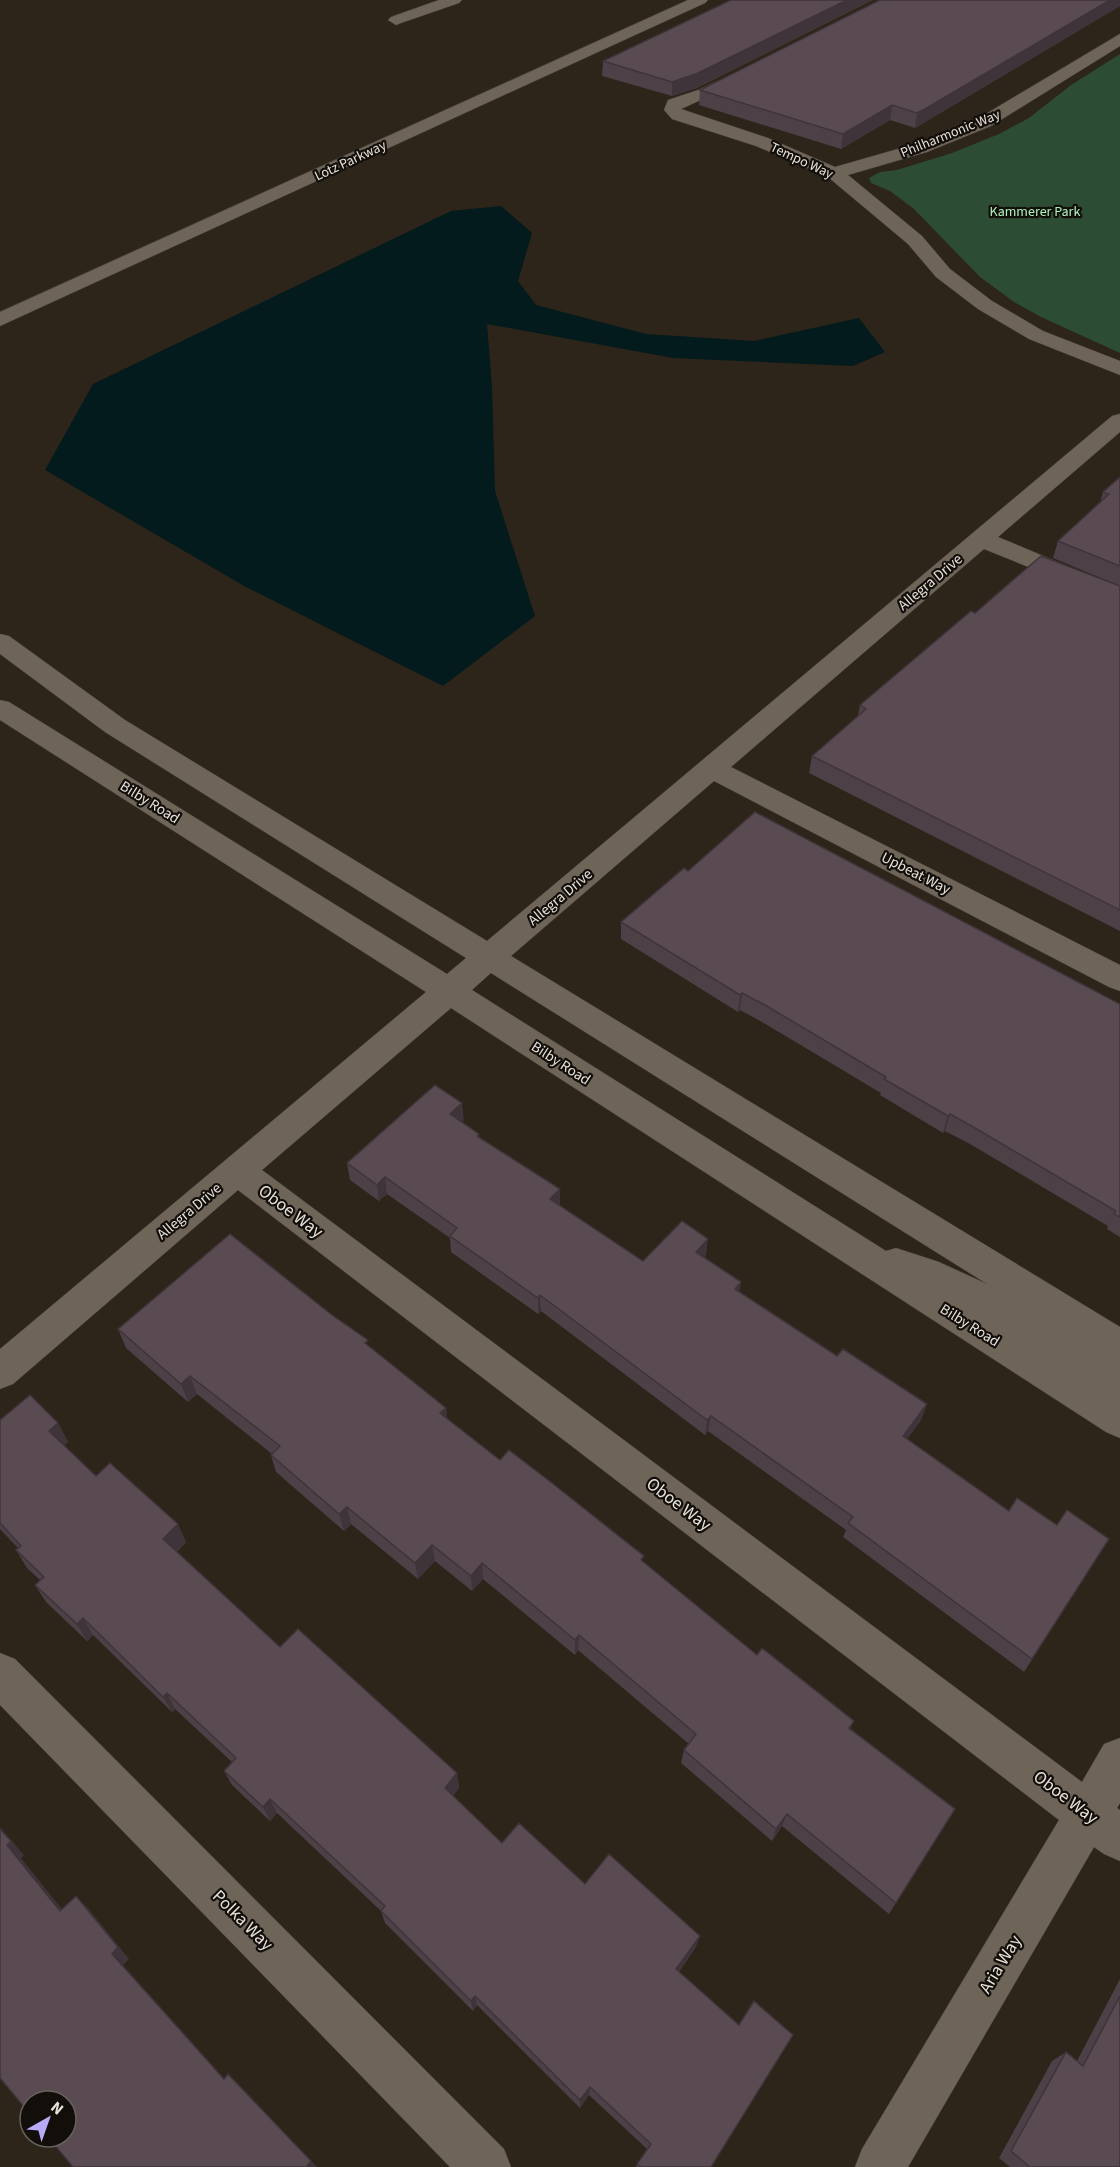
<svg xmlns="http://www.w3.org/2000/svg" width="1120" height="2167" font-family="'Source Sans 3',sans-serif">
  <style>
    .green { fill: #2c4c34 }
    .water { fill: #031b1d }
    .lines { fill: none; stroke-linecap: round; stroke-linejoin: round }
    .minor-casing { stroke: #474038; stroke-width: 1 }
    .minor { fill: #6e6458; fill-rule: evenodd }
    .wall { fill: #4d4047 }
    .shaded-wall { fill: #3f3439 }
    .building { fill: #5a4b52; stroke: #3f3439; stroke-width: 1.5 }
    .labels { text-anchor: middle; stroke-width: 4.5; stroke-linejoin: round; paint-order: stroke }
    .far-street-label { font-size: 14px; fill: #e7e1da; stroke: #120e0a }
    .far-park-label { font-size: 14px; fill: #adf5bc; stroke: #120e0a }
    .street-label { font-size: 15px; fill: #e7e1da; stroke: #120e0a }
    .near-street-label { font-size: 18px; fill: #e7e1da; stroke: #120e0a }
  </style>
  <rect width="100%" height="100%" fill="#2d241a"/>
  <!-- green -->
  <path class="green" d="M 1120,54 L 1120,353 L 1041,317 L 1014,302 L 980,277 L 914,209 L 890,191 L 871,183 L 869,178 L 880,172 L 897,170 L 952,153 L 999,134 L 1029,118 L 1071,85 Z"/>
  <!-- water -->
  <path class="water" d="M 501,206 L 532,233 L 518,281 L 536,305 L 646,334 L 754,341 L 859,318 L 885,352 L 853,366 L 673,358 L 487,324 L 492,386 L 495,491 L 535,616 L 443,686 L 246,587 L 45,470 L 93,384 L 451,211 Z"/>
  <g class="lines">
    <!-- minor casing -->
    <g class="minor-casing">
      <path id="minor" d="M 439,0 L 462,0 L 459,3 L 401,23 L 396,25 L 388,20 L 391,17 Z
        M 688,0 L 708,0 L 705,3 L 0,326 L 0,312 Z
        M 1120,34 L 1120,46 L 991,126 L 927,152 L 848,175 L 922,236 L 950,269 L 992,301 L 1043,331 L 1120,361 L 1120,375 L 1029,339 L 978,309 L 936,277 L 908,244 L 828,177 L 756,146 L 672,119 L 664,110 L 668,100 L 698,90 L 735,73 L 747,73 L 749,76 L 747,79 L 681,109 L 768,138 L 835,167 L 915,144 L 979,118 Z
        M 1120,414 L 1120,432 L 998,537 L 1120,588 L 1120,604 L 984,549 L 731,767 L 1120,965 L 1120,991 L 1109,987 L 714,781 L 511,956 L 1120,1327 L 1120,1438 L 1106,1432 L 451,1008 L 262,1170 L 1082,1782 L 1104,1744 L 1120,1738 L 1120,1803 L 1117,1808 L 1120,1810 L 1120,1861 L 1104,1854 L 1094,1847 L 908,2167 L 855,2167 L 862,2149 L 1059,1820 L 238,1190 L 13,1384 L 0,1389 L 0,1349 L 426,992 L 0,720 L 0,700 L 9,702 L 447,974 L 466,958 L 105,732 L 0,654 L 0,634 L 9,636 L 125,720 L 487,941 L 1112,416 ZM 491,973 L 987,1284 L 939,1262 L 896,1248 L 886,1251 L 472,990 Z
        M 0,1653 L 15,1659 L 504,2149 L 511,2167 L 450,2167 L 0,1705 Z"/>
    </g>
    <!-- minor -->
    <use href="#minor" class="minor"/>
  </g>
  <!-- wall -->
  <path class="wall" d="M 731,0 L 873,0 L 697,88 L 672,96 L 602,76 L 603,61 Z
    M 1120,0 L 1120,6 L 922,124 L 915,128 L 890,120 L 841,149 L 699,105 L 700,90 Z
    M 1120,477 L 1120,586 L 1053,558 L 1058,541 L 1100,503 L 1103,492 Z
    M 1120,586 L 1120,931 L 809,773 L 812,756 L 858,716 L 860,705 L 975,613 Z
    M 688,871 L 1120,1004 L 1120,1237 L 1107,1229 L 1108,1226 L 970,1144 L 945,1131 L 943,1133 L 880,1095 L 881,1093 L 762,1022 L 740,1010 L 738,1012 L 621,939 L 621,922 Z
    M 464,1120 L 462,1122 L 479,1134 L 479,1137 L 560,1206 L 643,1261 L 706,1256 L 704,1257 L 740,1292 L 837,1356 L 927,1404 L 921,1420 L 907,1439 L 1009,1511 L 1109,1539 L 1024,1672 L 843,1537 L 846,1530 L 708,1431 L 705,1435 L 541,1311 L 538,1314 L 451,1252 L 450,1238 L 387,1194 L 379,1201 L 350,1180 L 347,1163 Z
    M 118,1329 L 370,1347 L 446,1408 L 447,1419 L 500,1460 L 643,1562 L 757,1655 L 854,1721 L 850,1729 L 896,1903 L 889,1914 L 782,1826 L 772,1841 L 681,1763 L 684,1750 L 689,1744 L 578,1650 L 575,1655 L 483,1579 L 472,1591 L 435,1561 L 418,1579 L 351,1524 L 344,1531 L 276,1472 L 271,1455 L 272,1454 L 197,1394 L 188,1402 L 126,1348 Z
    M 0,1420 L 58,1423 L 68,1442 L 64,1445 L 96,1476 L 186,1542 L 177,1552 L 280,1647 L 457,1773 L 459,1788 L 453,1796 L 502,1843 L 585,1884 L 696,1947 L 679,1972 L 711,2167 L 636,2167 L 637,2164 L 647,2149 L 589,2095 L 580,2108 L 477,2005 L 473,2011 L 385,1923 L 381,1911 L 277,1813 L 270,1821 L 232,1785 L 224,1771 L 232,1762 L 175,1709 L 172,1712 L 93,1635 L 87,1641 L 46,1602 L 35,1585 L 40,1580 L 27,1568 L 16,1550 L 18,1548 L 0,1529 Z
    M 1120,1979 L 1120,2167 L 1010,2167 L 999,2158 L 1052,2061 L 1066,2052 L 1077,2061 Z"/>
  <!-- shaded-wall -->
  <path class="shaded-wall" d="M 847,0 L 873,0 L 697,88 L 672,96 L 672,82 Z
    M 1110,0 L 1120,0 L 1120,6 L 915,128 L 917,113 Z
    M 892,105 L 890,120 L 841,149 L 843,134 Z
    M 742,993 L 740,1010 L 738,1012 L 740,995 Z
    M 462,1103 L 464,1120 L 452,1131 L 450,1114 Z
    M 950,1114 L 945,1131 L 943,1133 L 948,1116 Z
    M 385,1177 L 387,1194 L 379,1201 L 377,1185 Z
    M 560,1189 L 560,1206 L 550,1199 Z
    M 708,1239 L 706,1256 L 694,1268 L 696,1252 Z
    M 741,1282 L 739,1298 L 735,1289 Z
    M 540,1295 L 541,1311 L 538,1314 L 538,1298 Z
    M 190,1376 L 197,1394 L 188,1402 L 181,1384 Z
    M 927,1404 L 921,1420 L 897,1451 L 903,1436 Z
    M 446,1408 L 448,1425 L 440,1413 Z
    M 711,1416 L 708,1431 L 705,1435 L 707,1420 Z
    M 58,1423 L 68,1442 L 59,1450 L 49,1431 Z
    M 347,1507 L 351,1524 L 344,1531 L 339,1514 Z
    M 178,1524 L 186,1542 L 171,1557 L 163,1539 Z
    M 432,1545 L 435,1561 L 418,1579 L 415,1563 Z
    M 482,1563 L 483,1579 L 472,1591 L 471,1576 Z
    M 83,1618 L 93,1635 L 87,1641 L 77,1624 Z
    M 579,1635 L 578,1650 L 575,1655 L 575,1640 Z
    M 167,1693 L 175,1709 L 172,1712 L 163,1697 Z
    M 457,1773 L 459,1788 L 447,1802 L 445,1788 Z
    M 270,1799 L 277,1813 L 270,1821 L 263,1807 Z
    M 787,1814 L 782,1826 L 772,1841 L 776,1829 Z
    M 0,1827 L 24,1855 L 21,1858 L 73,1923 L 60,1911 L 7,1845 Z
    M 76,1896 L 88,1908 L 129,1959 L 123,1965 L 233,2088 L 224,2079 L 112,1954 Z
    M 700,1936 L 696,1947 L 673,1980 L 676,1969 Z
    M 475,1996 L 477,2005 L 473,2011 L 471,2001 Z
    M 228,2074 L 237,2083 L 317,2167 L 308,2167 Z
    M 590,2087 L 589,2095 L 580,2108 L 580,2100 Z"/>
  <!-- building -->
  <path class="building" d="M 731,0 L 847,0 L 698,73 L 672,82 L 603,61 Z
    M 880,0 L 1110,0 L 925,109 L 917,113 L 892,105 L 843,134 L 700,90 Z
    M 1120,477 L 1120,566 L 1058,541 L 1109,494 L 1103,492 Z
    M 1041,556 L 1120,586 L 1120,910 L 812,756 L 866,709 L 860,705 L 971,611 L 975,613 Z
    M 755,812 L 1120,1004 L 1120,1217 L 1114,1214 L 1116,1211 L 975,1128 L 950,1114 L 948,1116 L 884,1079 L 886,1077 L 765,1005 L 742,993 L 740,995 L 621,922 L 684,868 L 688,871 Z
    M 435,1085 L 462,1103 L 450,1114 L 479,1134 L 477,1136 L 560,1189 L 550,1199 L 643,1261 L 682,1221 L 708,1239 L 696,1252 L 741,1282 L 735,1289 L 837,1356 L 843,1349 L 927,1404 L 903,1436 L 1009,1511 L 1017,1498 L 1057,1525 L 1067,1510 L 1109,1539 L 1032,1659 L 848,1523 L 853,1517 L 711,1416 L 707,1420 L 540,1295 L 538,1298 L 450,1236 L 457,1228 L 385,1177 L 377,1185 L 347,1163 Z
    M 230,1234 L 332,1315 L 368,1340 L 365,1343 L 446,1408 L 440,1413 L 500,1460 L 509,1450 L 552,1483 L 644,1556 L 641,1560 L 757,1655 L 762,1648 L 854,1721 L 849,1728 L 955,1809 L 896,1903 L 787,1814 L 776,1829 L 684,1750 L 696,1734 L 579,1635 L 575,1640 L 482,1563 L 471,1576 L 432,1545 L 415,1563 L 347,1507 L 339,1514 L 271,1455 L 280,1446 L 190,1376 L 181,1384 L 118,1329 Z
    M 30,1395 L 58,1423 L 49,1431 L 96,1476 L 110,1463 L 178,1524 L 163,1539 L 280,1647 L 298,1629 L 457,1773 L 445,1788 L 502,1843 L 519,1823 L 585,1884 L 609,1854 L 700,1936 L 676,1969 L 739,2025 L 754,2001 L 793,2035 L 711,2167 L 641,2167 L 637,2164 L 651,2144 L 590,2087 L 580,2100 L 475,1996 L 471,2001 L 381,1911 L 385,1906 L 270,1799 L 263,1807 L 224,1771 L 236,1758 L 167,1693 L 163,1697 L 83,1618 L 77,1624 L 35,1585 L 44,1577 L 16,1550 L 21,1546 L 0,1523 L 0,1420 Z
    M 0,1829 L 11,1841 L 7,1845 L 60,1911 L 76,1896 L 118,1947 L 112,1954 L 224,2079 L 228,2074 L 311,2161 L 307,2166 L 308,2167 L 73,2167 L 48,2137 L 66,2137 L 66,2101 L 30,2101 L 30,2114 L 0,2078 Z
    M 1120,1996 L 1120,2167 L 1030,2167 L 1011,2151 L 1066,2052 L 1083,2066 Z"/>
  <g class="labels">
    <!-- far-street labels -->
    <g class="far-street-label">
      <text transform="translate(950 133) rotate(-22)" y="5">Philharmonic Way</text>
      <text transform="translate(350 160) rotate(-25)" y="5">Lotz Parkway</text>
      <text transform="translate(802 160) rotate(25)" y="5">Tempo Way</text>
    </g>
    <!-- far-park labels -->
    <g class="far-park-label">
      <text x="1035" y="216">Kammerer Park</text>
    </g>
    <!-- street labels -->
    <g class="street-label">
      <text transform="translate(930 582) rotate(-40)" y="5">Allegra Drive</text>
      <text transform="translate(150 802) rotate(32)" y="5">Bilby Road</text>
      <text transform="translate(916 873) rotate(27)" y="5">Upbeat Way</text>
      <text transform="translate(560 897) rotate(-40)" y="5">Allegra Drive</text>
      <text transform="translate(561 1063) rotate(33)" y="5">Bilby Road</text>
      <text transform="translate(189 1211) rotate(-40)" y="5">Allegra Drive</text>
      <text transform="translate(970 1325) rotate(32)" y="5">Bilby Road</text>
    </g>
    <!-- near-street labels -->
    <g class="near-street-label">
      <text transform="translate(291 1211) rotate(37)" y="6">Oboe Way</text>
      <text transform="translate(679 1504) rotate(37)" y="6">Oboe Way</text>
      <text transform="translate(1066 1797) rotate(37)" y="6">Oboe Way</text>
      <text transform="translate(243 1920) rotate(45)" y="6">Polka Way</text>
      <text transform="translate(1000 1964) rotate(-59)" y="6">Aria Way</text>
    </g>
  </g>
  <!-- north arrow -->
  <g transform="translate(48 2119) rotate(40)"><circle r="28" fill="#120e0a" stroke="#67625d" stroke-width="1.5"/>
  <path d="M0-4.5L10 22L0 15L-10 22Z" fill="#b8abf7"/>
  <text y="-9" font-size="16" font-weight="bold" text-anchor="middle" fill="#e7e1da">N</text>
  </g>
</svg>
